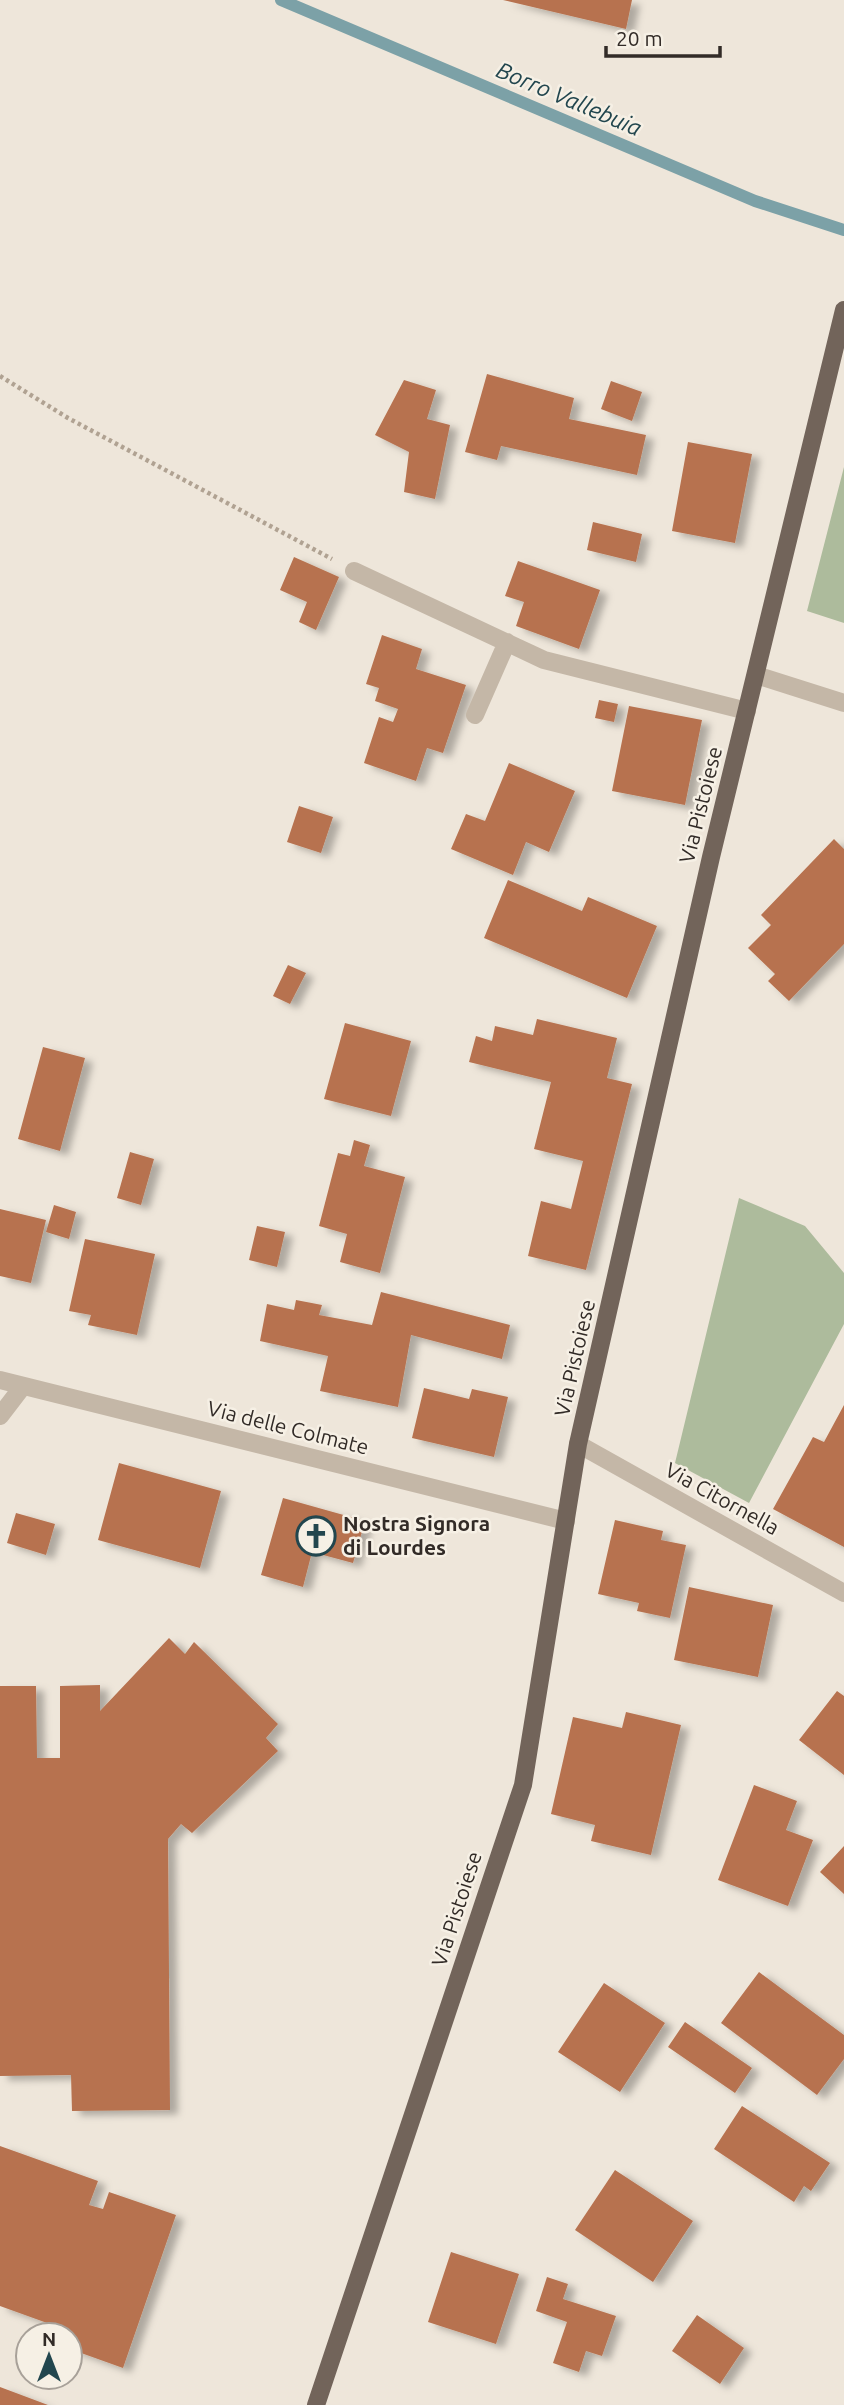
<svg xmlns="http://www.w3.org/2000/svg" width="844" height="2405" font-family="Ubuntu,sans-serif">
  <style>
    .green { fill: #adbb9c }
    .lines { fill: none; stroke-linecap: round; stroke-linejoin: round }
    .stream { stroke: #7ca1a7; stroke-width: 12 }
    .building { fill: #b7724f; filter: url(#shadow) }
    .path { stroke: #b0a292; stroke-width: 4.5; stroke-dasharray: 3.5 3.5; stroke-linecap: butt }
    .minor { stroke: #c4b7a7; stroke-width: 18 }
    .major { stroke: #72645a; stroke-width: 18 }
    .labels { text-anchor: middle; stroke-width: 5; stroke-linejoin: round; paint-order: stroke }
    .street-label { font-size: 21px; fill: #322b27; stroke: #f6f0e5 }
    .poi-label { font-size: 21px; font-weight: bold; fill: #322b27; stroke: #f6f0e5; text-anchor: start }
    .water-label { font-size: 23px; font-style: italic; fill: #22464e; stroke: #f6f0e5 }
  </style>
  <defs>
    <filter id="shadow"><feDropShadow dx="8" dy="4.5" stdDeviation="3.5" flood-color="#0004"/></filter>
  </defs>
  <rect width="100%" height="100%" fill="#eee6da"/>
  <!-- green -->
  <path class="green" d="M 844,467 L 844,623 L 807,611 Z
    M 739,1198 L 805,1226 L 844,1273 L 844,1324 L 749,1503 L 675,1463 Z"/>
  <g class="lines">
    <!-- stream -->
    <path class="stream" d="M 281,0 L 755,201 L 844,230"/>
  </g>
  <!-- building -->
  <path class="building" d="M 503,0 L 632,0 L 626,29 Z
    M 487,374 L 574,398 L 569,419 L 646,435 L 637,475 L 501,446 L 497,460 L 465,452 Z
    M 404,380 L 436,390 L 427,419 L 450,425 L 435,499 L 404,492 L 409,452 L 375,435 Z
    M 611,381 L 642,392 L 632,421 L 601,409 Z
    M 688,442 L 752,454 L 735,543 L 672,531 Z
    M 593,522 L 642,534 L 636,562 L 587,550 Z
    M 294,557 L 339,577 L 316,630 L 299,622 L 307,602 L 280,590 Z
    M 518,561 L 600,590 L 579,649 L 516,626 L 524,602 L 505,596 Z
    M 382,635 L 422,649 L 416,669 L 466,685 L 443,753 L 427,748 L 416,781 L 364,763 L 379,717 L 393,722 L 398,709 L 375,701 L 379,688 L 366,684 Z
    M 599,700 L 618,704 L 614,722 L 595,718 Z
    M 629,706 L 702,720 L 685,805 L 612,791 Z
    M 509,763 L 575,791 L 549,852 L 526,842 L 513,875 L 451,849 L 466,814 L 485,821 Z
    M 299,806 L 333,817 L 321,853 L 287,842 Z
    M 834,839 L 844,849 L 844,944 L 789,1001 L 768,981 L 775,974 L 748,948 L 771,925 L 761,915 Z
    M 508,880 L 582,911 L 588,897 L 657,926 L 627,998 L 484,938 Z
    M 288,965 L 306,973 L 290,1004 L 273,996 Z
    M 537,1019 L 617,1038 L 607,1078 L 632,1084 L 586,1270 L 528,1256 L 541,1201 L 571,1209 L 583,1161 L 534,1149 L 551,1082 L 469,1062 L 476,1036 L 492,1041 L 495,1026 L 533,1035 Z
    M 345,1023 L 411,1041 L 391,1116 L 324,1099 Z
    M 43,1047 L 85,1058 L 60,1151 L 18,1139 Z
    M 354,1140 L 370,1145 L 364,1166 L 405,1177 L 380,1273 L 340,1262 L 347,1234 L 319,1226 L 338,1153 L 350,1156 Z
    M 130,1152 L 154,1159 L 141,1205 L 117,1198 Z
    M 54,1205 L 76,1212 L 69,1239 L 46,1232 Z
    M 0,1209 L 46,1220 L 31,1283 L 0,1276 Z
    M 257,1226 L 285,1232 L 277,1267 L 249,1260 Z
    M 85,1239 L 155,1254 L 137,1335 L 88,1325 L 91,1315 L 69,1311 Z
    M 381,1292 L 510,1325 L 502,1359 L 411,1335 L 398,1407 L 320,1391 L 328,1356 L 260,1341 L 267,1304 L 294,1310 L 296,1300 L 322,1305 L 319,1315 L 372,1325 Z
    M 424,1388 L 469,1399 L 472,1389 L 508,1397 L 494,1457 L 412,1438 Z
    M 844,1405 L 844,1547 L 773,1509 L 813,1437 L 824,1442 Z
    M 119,1463 L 221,1491 L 200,1568 L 98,1540 Z
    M 283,1498 L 365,1521 L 353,1563 L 312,1552 L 303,1587 L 261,1575 Z
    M 16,1513 L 55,1524 L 46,1555 L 7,1543 Z
    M 615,1520 L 663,1531 L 661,1540 L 686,1545 L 670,1618 L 637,1611 L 639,1603 L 598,1594 Z
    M 689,1587 L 773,1605 L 758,1677 L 674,1660 Z
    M 169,1638 L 185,1654 L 194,1642 L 278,1724 L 266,1738 L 278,1751 L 192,1833 L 181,1824 L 168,1839 L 170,2110 L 72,2111 L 71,2075 L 0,2076 L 0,1686 L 36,1686 L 37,1758 L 60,1758 L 60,1686 L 100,1685 L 100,1711 Z
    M 837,1691 L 844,1696 L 844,1775 L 799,1740 Z
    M 626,1712 L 681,1725 L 651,1855 L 591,1841 L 595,1825 L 551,1814 L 573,1717 L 622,1728 Z
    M 754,1785 L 797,1801 L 786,1830 L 813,1840 L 788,1906 L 718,1880 Z
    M 844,1846 L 844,1894 L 820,1872 Z
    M 759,1972 L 844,2035 L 844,2059 L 817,2095 L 721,2023 Z
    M 604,1983 L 665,2023 L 620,2092 L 558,2052 Z
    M 685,2022 L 752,2068 L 735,2093 L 668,2047 Z
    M 742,2106 L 830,2163 L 811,2191 L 804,2186 L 794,2202 L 714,2149 Z
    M 0,2146 L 98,2181 L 89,2205 L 103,2209 L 109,2192 L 176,2215 L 123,2368 L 70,2349 L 70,2335 L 59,2335 L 61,2328 L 0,2306 Z
    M 615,2170 L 693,2221 L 653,2282 L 575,2230 Z
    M 451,2252 L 519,2274 L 496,2344 L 428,2322 Z
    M 547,2277 L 568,2284 L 563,2299 L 616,2316 L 602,2356 L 586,2351 L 579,2372 L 553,2363 L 567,2322 L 536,2311 Z
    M 697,2315 L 744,2348 L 720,2384 L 672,2351 Z
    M 0,2387 L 48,2405 L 0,2405 Z"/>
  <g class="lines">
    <!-- path -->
    <path class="path" d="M 0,376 L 68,418 L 332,559"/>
    <!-- minor -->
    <path class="minor" d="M 354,571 L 544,660 L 747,711
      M 756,675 L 844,703
      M 475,715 L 507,642
      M 0,1380 L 566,1521
      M 0,1416 L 23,1386
      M 578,1444 L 844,1593"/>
    <!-- major -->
    <path class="major" d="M 316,2405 L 523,1785 L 578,1444 L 711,857 L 844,310"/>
  </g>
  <!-- icons -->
  <defs>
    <g id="church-ring" transform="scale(2.0125)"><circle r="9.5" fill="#f6f0e5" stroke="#22464e" stroke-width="1.5"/><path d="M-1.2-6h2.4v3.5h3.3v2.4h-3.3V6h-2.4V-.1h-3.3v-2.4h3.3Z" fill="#22464e"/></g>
  </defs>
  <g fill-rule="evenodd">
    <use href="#church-ring" x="316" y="1536"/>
  </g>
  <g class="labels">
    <!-- street labels -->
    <g class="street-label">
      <text transform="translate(701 805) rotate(-76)" y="7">Via Pistoiese</text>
      <text transform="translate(575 1358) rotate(-77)" y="7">Via Pistoiese</text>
      <text transform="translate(288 1428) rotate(14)" y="7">Via delle Colmate</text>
      <text transform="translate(722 1499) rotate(29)" y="7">Via Citornella</text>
      <text transform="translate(457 1909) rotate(-72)" y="7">Via Pistoiese</text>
    </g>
    <!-- poi labels -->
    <g class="poi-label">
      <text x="343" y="1531">Nostra Signora<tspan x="343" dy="24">di Lourdes</tspan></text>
    </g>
    <!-- water labels -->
    <g class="water-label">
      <text transform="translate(569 99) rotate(23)" y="8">Borro Vallebuia</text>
    </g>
  </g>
  <!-- north arrow -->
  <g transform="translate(49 2356)"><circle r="33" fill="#f6f0e5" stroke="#a8a199" stroke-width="2"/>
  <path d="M0-5L12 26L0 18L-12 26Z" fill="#22464e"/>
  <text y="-10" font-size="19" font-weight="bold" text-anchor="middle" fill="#322b27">N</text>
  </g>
  <!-- scale -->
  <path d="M606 46v10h114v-10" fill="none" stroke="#322b27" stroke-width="3.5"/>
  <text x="616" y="46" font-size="21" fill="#322b27" stroke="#f6f0e5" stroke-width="5" paint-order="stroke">20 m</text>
</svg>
